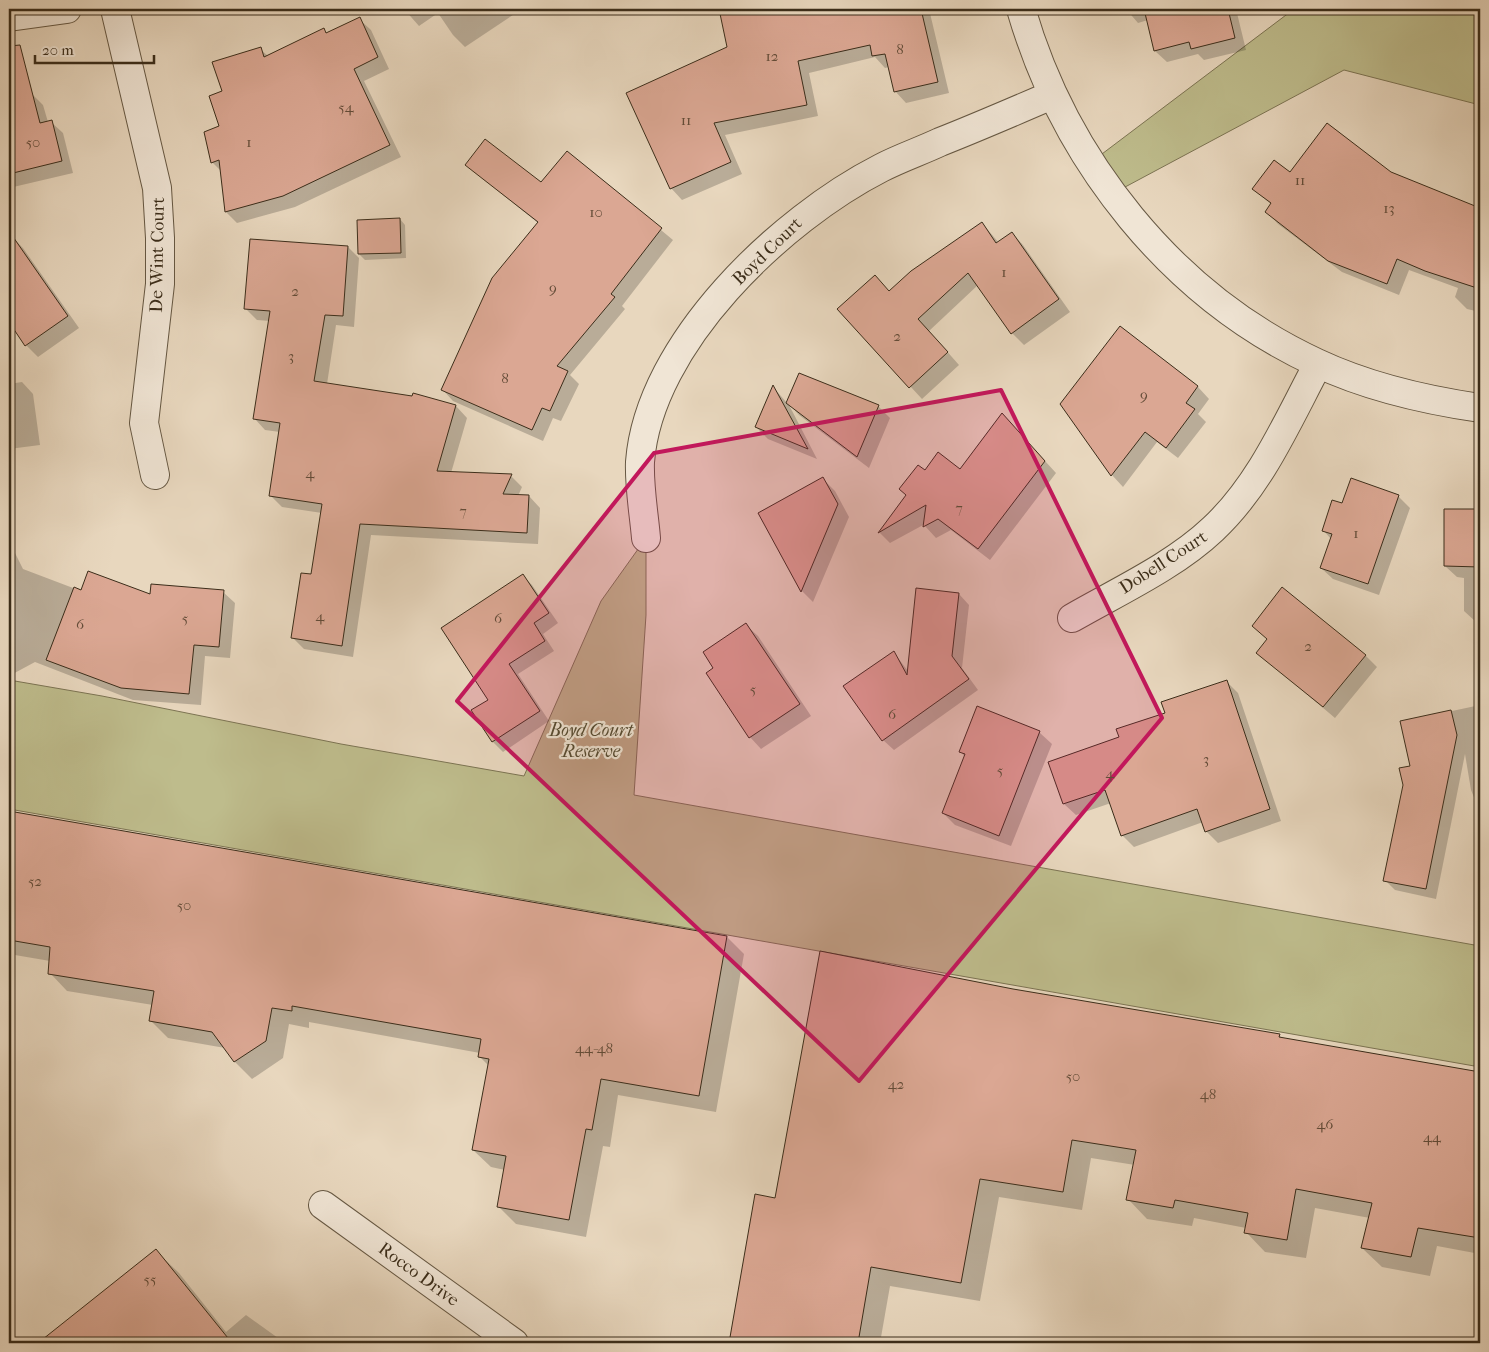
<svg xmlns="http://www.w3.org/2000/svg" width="1489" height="1352" font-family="'IM FELL French Canon',serif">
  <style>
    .green { fill: #bebc8c; stroke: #7c7453 }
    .shadow { fill: #0003 }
    .building { fill: #dba793; stroke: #3b2d1a }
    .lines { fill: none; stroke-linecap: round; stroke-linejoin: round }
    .street-casing { stroke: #665843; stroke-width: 30 }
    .street { stroke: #f0e5d5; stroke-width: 28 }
    .marked { fill: #c2185b; fill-opacity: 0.2; stroke: #c2185b; stroke-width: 4; stroke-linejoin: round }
    .labels { text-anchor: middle; stroke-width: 4.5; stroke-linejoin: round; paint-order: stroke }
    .number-label { font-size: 15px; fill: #634c38 }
    .street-label { font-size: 18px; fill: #3b2d1a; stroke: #f0e5d5 }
    .park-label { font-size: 18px; font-style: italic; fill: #554a31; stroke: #f0e5d5 }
  </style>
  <rect width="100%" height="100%" fill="#e8d7be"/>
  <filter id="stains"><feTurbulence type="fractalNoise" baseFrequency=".004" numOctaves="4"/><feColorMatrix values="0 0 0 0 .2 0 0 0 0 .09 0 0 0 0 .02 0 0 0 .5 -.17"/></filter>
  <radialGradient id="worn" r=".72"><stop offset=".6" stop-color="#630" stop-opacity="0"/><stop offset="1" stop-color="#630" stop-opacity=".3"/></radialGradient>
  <!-- green -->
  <path class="green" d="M 1294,9 L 1480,9 L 1480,105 L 1344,70 L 1112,194 L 1090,163 Z
    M 646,538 L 646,615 L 634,795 L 1480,946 L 1480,1067 L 9,809 L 9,680 L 102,696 L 341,744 L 524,776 L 601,601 Z"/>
  <!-- shadow -->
  <path class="shadow" d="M 404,9 L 522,9 L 465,47 L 453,35 L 438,13 L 419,26 Z
    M 550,9 L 563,9 L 555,14 Z
    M 809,9 L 929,9 L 949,93 L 906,103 L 895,91 L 889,67 L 885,68 L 875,57 L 809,73 L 818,116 L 725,135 L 742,174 L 682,200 L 671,188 L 728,48 L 724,29 Z
    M 1126,9 L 1236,9 L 1246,50 L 1204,60 L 1198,54 L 1167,62 L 1155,51 L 1148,20 L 1138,23 Z
    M 359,19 L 371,30 L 389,69 L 364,81 L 401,157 L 295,207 L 237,223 L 226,212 L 222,172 L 212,162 L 221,127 L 224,92 L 260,49 L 268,56 L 323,29 L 328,34 Z
    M 31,93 L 43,105 L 48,122 L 51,122 L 63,133 L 73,173 L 9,188 L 9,99 Z
    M 568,153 L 673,240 L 622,306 L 625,309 L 570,375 L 579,384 L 561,421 L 553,418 L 543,441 L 453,401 L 442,389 L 538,223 L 466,165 L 541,183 Z
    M 1290,173 L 1391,173 L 1476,208 L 1478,198 L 1480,199 L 1480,312 L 1467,309 L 1455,297 L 1458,288 L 1409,270 L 1399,295 L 1342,272 L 1278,224 L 1267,212 L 1272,205 L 1253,189 Z
    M 400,219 L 405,225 L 406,258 L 365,260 L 359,254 Z
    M 982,223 L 999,243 L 1012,233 L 1023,245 L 1070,312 L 1024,345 L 1012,333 L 978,285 L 929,331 L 959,365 L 922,399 L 839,309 L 889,292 Z
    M 11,236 L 23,248 L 79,328 L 38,357 L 26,345 L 9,320 L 9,238 Z
    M 251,240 L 348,247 L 359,258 L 354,327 L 336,325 L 327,384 L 456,406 L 467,418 L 451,473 L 511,476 L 522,487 L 518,496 L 529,496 L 540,508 L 538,544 L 371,535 L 353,657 L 304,649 L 293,638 L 312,576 L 322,513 L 282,507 L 271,496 L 280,432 L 265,430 L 254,418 L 270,321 L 257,320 L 245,308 Z
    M 1120,328 L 1198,387 L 1209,399 L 1198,414 L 1206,422 L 1178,458 L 1157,442 L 1123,487 L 1112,475 L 1062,404 Z
    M 799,375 L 878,406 L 890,418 L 869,468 L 799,415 L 788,403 L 817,459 L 768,439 L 756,427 L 773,387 L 787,403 Z
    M 22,382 L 33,394 L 40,445 L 9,449 L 9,384 Z
    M 1003,415 L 1056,473 L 990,560 L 951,530 L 936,538 L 925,526 L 925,524 L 890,543 L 879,532 L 925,472 L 960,471 Z
    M 823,479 L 835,491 L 849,517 L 813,602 L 802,591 L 760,514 Z
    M 1398,496 L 1410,508 L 1379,595 L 1333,579 L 1321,568 L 1331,539 L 1323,530 L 1343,505 Z
    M 1446,510 L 1480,510 L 1480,622 L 1476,622 L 1464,611 L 1464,578 L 1457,577 L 1445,566 Z
    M 9,541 L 23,569 L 81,591 L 151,596 L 223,592 L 235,603 L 230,658 L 205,656 L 201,705 L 133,700 L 35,662 L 9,676 Z
    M 522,575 L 532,585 L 558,623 L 543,634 L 554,651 L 518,674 L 549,721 L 503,752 L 493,742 L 473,711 L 489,700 Z
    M 918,590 L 959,594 L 969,605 L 962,668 L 978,690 L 894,750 L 883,740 L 894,653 L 908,671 Z
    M 746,625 L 758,636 L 811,716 L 761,749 L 750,737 L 715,668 Z
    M 1258,653 L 1365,655 L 1377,667 L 1335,718 Z
    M 1226,681 L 1238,693 L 1281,821 L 1218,843 L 1206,831 L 1203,822 L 1134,847 L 1122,835 L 1111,803 L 1076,815 L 1064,804 L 1050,763 L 1121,738 Z
    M 1480,705 L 1480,812 L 1471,790 L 1465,754 L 1436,899 L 1395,890 L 1385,880 L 1411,766 L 1401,722 Z
    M 977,708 L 1040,733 L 1052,744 L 1011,846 L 955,825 L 943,813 L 965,757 L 960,751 Z
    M 9,814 L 727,937 L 744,954 L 716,1112 L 618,1095 L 610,1147 L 603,1146 L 586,1237 L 516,1224 L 498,1206 L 505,1170 L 491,1167 L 473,1150 L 489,1066 L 479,1056 L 480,1053 L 309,1022 L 309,1028 L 289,1024 L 283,1058 L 252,1079 L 235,1062 L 225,1048 L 168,1038 L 151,1021 L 153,1005 L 67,991 L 50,973 L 50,961 L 9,954 Z
    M 1013,991 L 1279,1035 L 1283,1039 L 1480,1073 L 1480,1254 L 1437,1246 L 1430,1276 L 1382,1267 L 1362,1248 L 1370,1218 L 1315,1208 L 1306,1258 L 1265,1252 L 1246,1232 L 1246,1228 L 1194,1218 L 1192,1226 L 1147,1219 L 1128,1199 L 1135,1165 L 1091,1158 L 1082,1210 L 999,1197 L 980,1301 L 890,1286 L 880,1343 L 730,1343 L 756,1195 L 776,1199 Z
    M 156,1251 L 179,1273 L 226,1332 L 246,1315 L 285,1343 L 40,1343 Z
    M 1480,1257 L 1480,1275 L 1477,1273 Z"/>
  <!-- building -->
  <path class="building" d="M 719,9 L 921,9 L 938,82 L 894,92 L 885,54 L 872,56 L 870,45 L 798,61 L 807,105 L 714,123 L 731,162 L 670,189 L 626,93 L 727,47 Z
    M 1144,9 L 1228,9 L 1235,38 L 1191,49 L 1189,42 L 1154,51 Z
    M 360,17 L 378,57 L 354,69 L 390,145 L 283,196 L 225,212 L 219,160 L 211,163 L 204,132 L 219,126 L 209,96 L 222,91 L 212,62 L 261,47 L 264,57 L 324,28 L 326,33 Z
    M 20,45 L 40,123 L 52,120 L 62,161 L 9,174 L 9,46 Z
    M 1327,123 L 1391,172 L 1480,208 L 1480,289 L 1425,271 L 1397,259 L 1387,284 L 1328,261 L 1265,212 L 1271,203 L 1252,189 L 1274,160 L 1290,172 Z
    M 485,139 L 541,182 L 567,151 L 662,228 L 611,294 L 615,297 L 557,366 L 568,371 L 550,411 L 542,408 L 532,430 L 441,390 L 492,278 L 538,222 L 465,165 Z
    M 400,218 L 401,253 L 358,254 L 357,220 Z
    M 982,222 L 996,243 L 1012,232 L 1059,299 L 1011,334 L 968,273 L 918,319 L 948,352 L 909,388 L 837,309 L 875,275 L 889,291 L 911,271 Z
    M 9,231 L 68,316 L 25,346 L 9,322 Z
    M 250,239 L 348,246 L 343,316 L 325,315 L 314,381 L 412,396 L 413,393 L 456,405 L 437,471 L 512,474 L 503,494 L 529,495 L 527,533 L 360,524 L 342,646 L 291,638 L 301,573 L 311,574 L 322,504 L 269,496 L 280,423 L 253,419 L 270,311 L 244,309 Z
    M 1120,326 L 1198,386 L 1186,403 L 1195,409 L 1166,448 L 1145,432 L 1111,476 L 1060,404 Z
    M 799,373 L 879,405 L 857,457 L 786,403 Z
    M 773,385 L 808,449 L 755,427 Z
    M 1002,413 L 1045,461 L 978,549 L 938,519 L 923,527 L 926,505 L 878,533 L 906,495 L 899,489 L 918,465 L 925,470 L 938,452 L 960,469 Z
    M 823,477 L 838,504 L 801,592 L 758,513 Z
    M 1351,478 L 1399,495 L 1368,584 L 1320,568 L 1332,534 L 1322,531 L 1332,500 L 1342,503 Z
    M 1444,509 L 1480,509 L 1480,567 L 1444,566 Z
    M 88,571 L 150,594 L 151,584 L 224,590 L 219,647 L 194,645 L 189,694 L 121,688 L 46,660 L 74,587 L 81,590 Z
    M 523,574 L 549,613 L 534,623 L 545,641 L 509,664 L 540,711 L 492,742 L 471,710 L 488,700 L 441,628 Z
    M 1282,587 L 1366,655 L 1323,707 L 1256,653 L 1267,639 L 1252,626 Z
    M 916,588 L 959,593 L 952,656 L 969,679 L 882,741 L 843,686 L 894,651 L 907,675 Z
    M 746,623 L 800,704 L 749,738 L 706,673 L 713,668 L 703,652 Z
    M 1227,680 L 1270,809 L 1205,832 L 1197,809 L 1121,836 L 1105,790 L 1063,804 L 1048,762 L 1119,737 L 1116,729 L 1165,713 L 1161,702 Z
    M 977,706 L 1040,731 L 999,836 L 942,813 L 965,754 L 959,752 Z
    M 1451,710 L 1457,735 L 1426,889 L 1383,881 L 1403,785 L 1399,768 L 1410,766 L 1400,721 Z
    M 9,811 L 727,936 L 699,1096 L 601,1079 L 592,1130 L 586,1129 L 569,1220 L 497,1207 L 506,1156 L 472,1150 L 489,1059 L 478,1057 L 481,1039 L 292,1006 L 292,1011 L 272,1008 L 266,1041 L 234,1062 L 212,1032 L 149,1021 L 154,991 L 48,974 L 50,947 L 9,940 Z
    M 820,951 L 1013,989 L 1280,1034 L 1279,1037 L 1480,1072 L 1480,1238 L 1418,1228 L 1411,1257 L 1361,1248 L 1372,1203 L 1296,1189 L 1287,1240 L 1244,1233 L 1248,1213 L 1175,1200 L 1173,1208 L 1126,1200 L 1136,1150 L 1072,1140 L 1063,1192 L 980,1179 L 961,1283 L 871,1267 L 858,1343 L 729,1343 L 755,1194 L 775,1198 Z
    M 156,1249 L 232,1343 L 38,1343 Z"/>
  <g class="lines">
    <!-- street casing -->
    <g class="street-casing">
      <path id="street" d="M 115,9 L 157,188 L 160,238 L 160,284 L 144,423 L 155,475
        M 1021,9 C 1065,161 1172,296 1317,363 C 1368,387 1425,400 1480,408
        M 9,17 L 67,9
        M 646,538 C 644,514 639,487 640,462 C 649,343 781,219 881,168 C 900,158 921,151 940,142 C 978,127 1015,111 1052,95
        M 1072,618 C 1117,592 1174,566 1213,529 C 1261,484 1287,422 1318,364
        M 323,1205 L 514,1343"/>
    </g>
    <!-- street -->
    <use href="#street" class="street"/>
  </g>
  <!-- marked area -->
  <path class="marked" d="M 1001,390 L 1162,718 L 859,1081 L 457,701 L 654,453 Z"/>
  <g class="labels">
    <!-- number labels -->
    <g class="number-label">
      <text x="900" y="54">8</text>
      <text x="772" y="61">12</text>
      <text x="346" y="112">54</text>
      <text x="686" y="125">11</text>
      <text x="33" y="147">50</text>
      <text x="249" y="147">1</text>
      <text x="1300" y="185">11</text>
      <text x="1389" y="213">13</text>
      <text x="596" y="217">10</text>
      <text x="1004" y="277">1</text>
      <text x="553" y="293">9</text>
      <text x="295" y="296">2</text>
      <text x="897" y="341">2</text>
      <text x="291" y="361">3</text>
      <text x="505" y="383">8</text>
      <text x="1144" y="400">9</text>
      <text x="310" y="478">4</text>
      <text x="959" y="513">7</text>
      <text x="463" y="516">7</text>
      <text x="1356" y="538">1</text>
      <text x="320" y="621">4</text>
      <text x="185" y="623">5</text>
      <text x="498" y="623">6</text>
      <text x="80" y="629">6</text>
      <text x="1308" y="651">2</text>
      <text x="753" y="694">5</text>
      <text x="892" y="719">6</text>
      <text x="1206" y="764">3</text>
      <text x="1000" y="775">5</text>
      <text x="1110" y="778">4</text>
      <text x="35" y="886">52</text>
      <text x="184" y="910">50</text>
      <text x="594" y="1053">44-48</text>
      <text x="1073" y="1081">50</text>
      <text x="896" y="1089">42</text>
      <text x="1208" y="1099">48</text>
      <text x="1325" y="1129">46</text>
      <text x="1432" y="1142">44</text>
      <text x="150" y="1284">55</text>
    </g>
    <!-- street labels -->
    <g class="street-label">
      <text transform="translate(767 251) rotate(-44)" y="6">Boyd Court</text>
      <text transform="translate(157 255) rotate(-89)" y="6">De Wint Court</text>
      <text transform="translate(1163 562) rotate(-33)" y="6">Dobell Court</text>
      <text transform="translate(419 1274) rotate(36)" y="6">Rocco Drive</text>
    </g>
    <!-- park labels -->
    <g class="park-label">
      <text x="591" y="736">Boyd Court<tspan x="591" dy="21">Reserve</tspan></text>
    </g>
  </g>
  <!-- margin -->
  <rect width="1489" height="1352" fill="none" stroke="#e8d7be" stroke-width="30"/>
  <rect x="10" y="10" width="1469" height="1332" fill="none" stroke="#3b2d1a" stroke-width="2.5"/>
  <rect x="15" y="15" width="1459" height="1322" fill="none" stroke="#3b2d1a"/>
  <!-- scale -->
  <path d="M35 55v8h119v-8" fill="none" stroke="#3b2d1a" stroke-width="2.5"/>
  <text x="42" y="55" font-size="15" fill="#3b2d1a" stroke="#f0e5d5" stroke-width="4" paint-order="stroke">20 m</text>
  <rect width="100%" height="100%" filter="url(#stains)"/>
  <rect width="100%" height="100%" fill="url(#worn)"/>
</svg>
